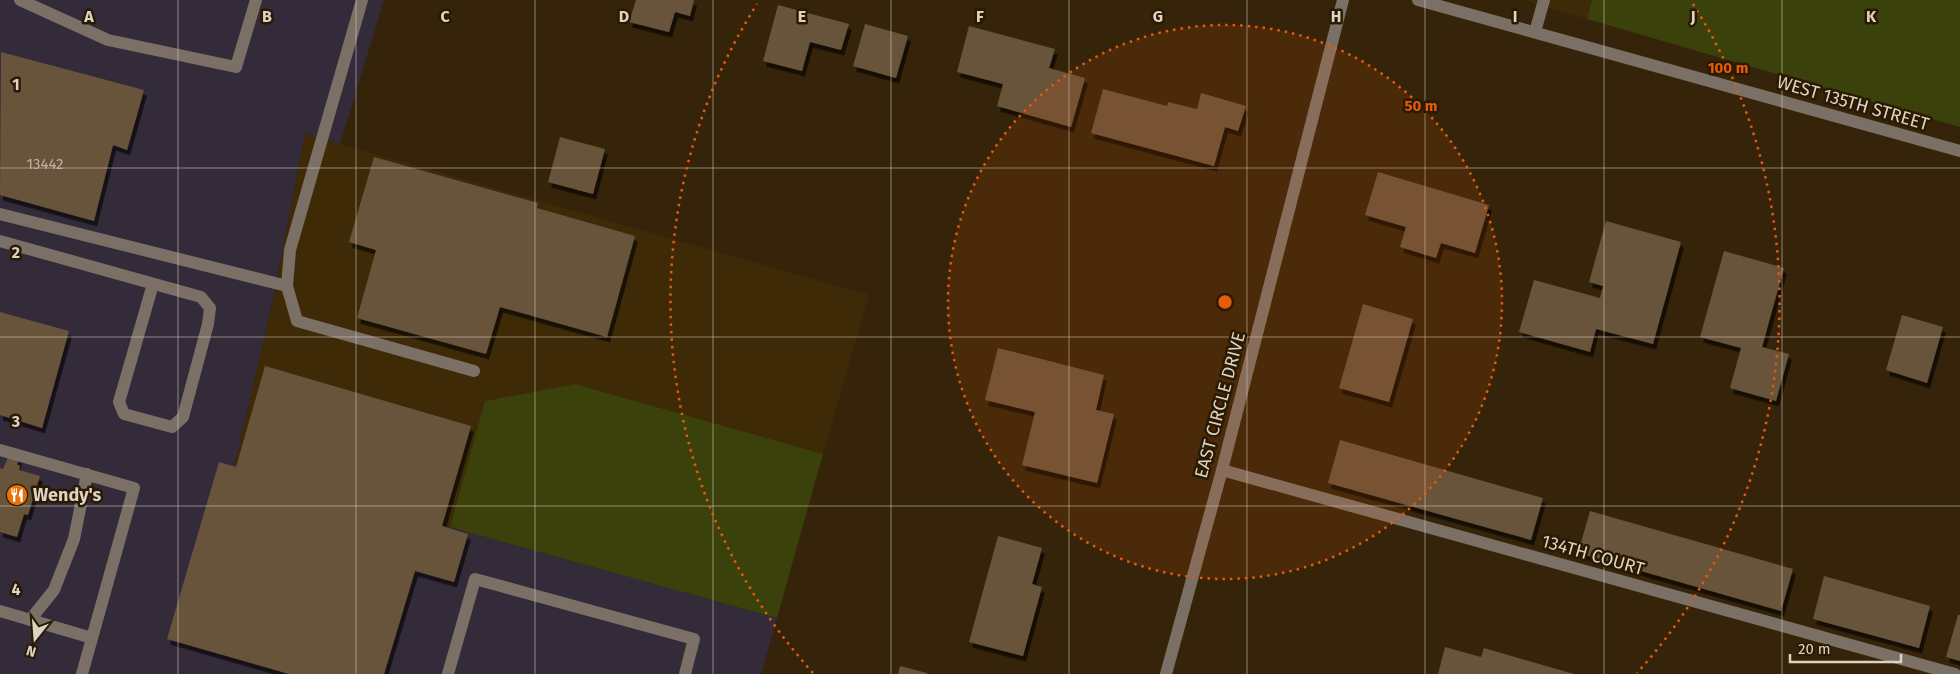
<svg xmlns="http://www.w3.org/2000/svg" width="1960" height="674" font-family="'Fira Sans',sans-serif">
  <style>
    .commercial { fill: #342b3a }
    .built { fill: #3f2a08 }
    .green { fill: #3b410b }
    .building { fill: #67533a; filter: url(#shadow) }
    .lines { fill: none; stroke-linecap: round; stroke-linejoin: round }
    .minor { stroke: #7b7066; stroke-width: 12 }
    .grid { fill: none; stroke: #ddd2c4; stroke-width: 1; stroke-opacity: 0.55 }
    .ring { fill: none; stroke: #e8590c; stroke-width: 2.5; stroke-dasharray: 2.5 5 }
    .labels { text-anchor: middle; stroke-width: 5; stroke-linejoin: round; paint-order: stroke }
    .number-label { font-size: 15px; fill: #c0b2a2 }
    .street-label { font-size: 18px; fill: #ddd2c4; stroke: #2a1a02 }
    .poi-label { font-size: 18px; font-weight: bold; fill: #ddd2c4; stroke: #2a1a02; text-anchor: start }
    .grid-label { font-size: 16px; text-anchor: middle; font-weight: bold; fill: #ddd2c4; stroke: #2a1a02; stroke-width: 5; stroke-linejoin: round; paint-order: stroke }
    .centre { fill: #e8590c; stroke: #2a1a02; stroke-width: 2.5 }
    .ring-label { font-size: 15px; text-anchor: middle; font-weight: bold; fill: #e8590c; stroke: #2a1a02; stroke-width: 5; stroke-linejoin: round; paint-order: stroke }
  </style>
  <defs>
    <filter id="shadow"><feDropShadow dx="3" dy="5.5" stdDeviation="0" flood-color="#0009"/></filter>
  </defs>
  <rect width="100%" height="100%" fill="#35240a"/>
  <!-- commercial -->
  <path class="commercial" d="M 0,0 L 384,0 L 340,144 L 305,134 L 273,300 L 235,464 L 450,527 L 777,618 L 761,674 L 0,674 Z"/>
  <!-- built -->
  <path class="built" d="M 1523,0 L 1592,0 L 1587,19 Z
    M 305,134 L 869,295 L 823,454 L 575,384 L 485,401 L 450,527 L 235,464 L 273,300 Z"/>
  <!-- green -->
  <path class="green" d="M 1592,0 L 1960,0 L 1960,127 L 1587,19 Z
    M 575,384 L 823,454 L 777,618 L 450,527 L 485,401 Z"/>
  <!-- building -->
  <path class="building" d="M 636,0 L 694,0 L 690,16 L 675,12 L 669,32 L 629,22 Z
    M 778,5 L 849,24 L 841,50 L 810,42 L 802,71 L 763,61 Z
    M 865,24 L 908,36 L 896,78 L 853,66 Z
    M 969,26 L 1055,49 L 1049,68 L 1085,78 L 1071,127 L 997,106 L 1003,84 L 957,72 Z
    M 1,52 L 144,90 L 127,150 L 113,145 L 94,221 L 0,195 Z
    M 1103,89 L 1167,106 L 1168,102 L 1197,109 L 1201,93 L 1246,106 L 1238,131 L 1225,127 L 1214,166 L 1091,133 Z
    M 560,137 L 605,149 L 593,194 L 548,182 Z
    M 374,157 L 538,203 L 537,208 L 635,236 L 607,337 L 500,307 L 486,354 L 357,318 L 376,250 L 349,242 Z
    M 1378,172 L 1489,205 L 1475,253 L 1441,243 L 1436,258 L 1400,247 L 1406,227 L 1365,215 Z
    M 1606,221 L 1681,242 L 1653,344 L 1596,329 L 1590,352 L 1519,332 L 1534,280 L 1600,298 L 1603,286 L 1589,282 Z
    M 1724,251 L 1784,268 L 1762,347 L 1789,354 L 1776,401 L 1730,388 L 1741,348 L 1700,337 Z
    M 1363,304 L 1413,319 L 1389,402 L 1339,388 Z
    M 0,312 L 69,331 L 42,428 L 0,415 Z
    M 1902,315 L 1943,327 L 1927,383 L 1886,370 Z
    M 998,348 L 1104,375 L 1096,410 L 1114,414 L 1097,483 L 1022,465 L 1035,412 L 985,400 Z
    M 265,366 L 471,426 L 442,526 L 468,534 L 454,582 L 415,571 L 384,674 L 289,674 L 167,639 L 219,462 L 236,467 Z
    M 1340,440 L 1543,498 L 1531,540 L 1328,483 Z
    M 9,455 L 19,458 L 17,465 L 20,465 L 19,470 L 40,476 L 28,515 L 24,514 L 17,537 L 0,532 L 0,468 L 3,469 Z
    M 1590,511 L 1793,569 L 1781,611 L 1578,553 Z
    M 998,536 L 1042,548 L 1032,584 L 1042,587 L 1023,656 L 969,642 Z
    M 1824,576 L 1930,606 L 1919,648 L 1813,619 Z
    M 1958,615 L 1960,615 L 1960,661 L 1946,657 Z
    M 1445,647 L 1481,657 L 1484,648 L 1574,674 L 1438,674 Z
    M 900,666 L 927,673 L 927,674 L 898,674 Z"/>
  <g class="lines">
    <!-- minor -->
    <path class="minor" d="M 20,0 L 108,40 L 236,67 L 256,0
      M 362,0 L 290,250 L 287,286 L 297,321 L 474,371
      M 1418,0 L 1960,151
      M 1535,32 L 1544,0
      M 0,214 L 287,286
      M 0,241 L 201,297 L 210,308 L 208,324 L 183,417 L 172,427 L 124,414 L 119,402 L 153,284
      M 0,450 L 134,488 L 82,674
      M 1222,470 L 1955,674
      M 0,611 L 92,638
      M 30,620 L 54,590 L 74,539 L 87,474
      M 448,674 L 475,579 L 694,639 L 685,674
      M 1166,674 L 1222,470 L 1343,0"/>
  </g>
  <!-- grid -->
  <path class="grid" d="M 178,0 L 178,674M 356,0 L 356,674M 535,0 L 535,674M 713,0 L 713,674M 891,0 L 891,674M 1069,0 L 1069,674M 1247,0 L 1247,674M 1425,0 L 1425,674M 1604,0 L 1604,674M 1782,0 L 1782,674M 0,168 L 1960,168M 0,337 L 1960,337M 0,506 L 1960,506"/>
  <!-- distance rings -->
  <circle cx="1225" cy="302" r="277" fill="#e8590c" fill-opacity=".12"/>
  <g class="ring">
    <circle cx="1225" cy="302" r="277"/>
    <path d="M813 673A555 555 0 0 1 757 4M1693 4A555 555 0 0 1 1637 673"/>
  </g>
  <!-- icons -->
  <defs>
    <g id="restaurant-disc" transform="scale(1.125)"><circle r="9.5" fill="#e8710a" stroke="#2a1a02"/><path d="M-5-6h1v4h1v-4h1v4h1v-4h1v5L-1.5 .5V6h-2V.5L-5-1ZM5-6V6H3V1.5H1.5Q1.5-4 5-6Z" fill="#fff"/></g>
  </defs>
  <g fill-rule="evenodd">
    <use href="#restaurant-disc" x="17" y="495"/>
  </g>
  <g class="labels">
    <!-- number labels -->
    <g class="number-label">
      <text x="45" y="169">13442</text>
    </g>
    <!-- street labels -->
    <g class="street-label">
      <text transform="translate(1853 103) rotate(16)" y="6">WEST 135TH STREET</text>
      <text transform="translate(1220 405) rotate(-75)" y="6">EAST CIRCLE DRIVE</text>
      <text transform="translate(1593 555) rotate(16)" y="6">134TH COURT</text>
    </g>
    <!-- poi labels -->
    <g class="poi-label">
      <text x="33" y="501">Wendy's</text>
    </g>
  </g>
  <g class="grid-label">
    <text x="89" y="22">A</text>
    <text x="267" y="22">B</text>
    <text x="445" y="22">C</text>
    <text x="624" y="22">D</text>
    <text x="802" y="22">E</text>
    <text x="980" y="22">F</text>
    <text x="1158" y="22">G</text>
    <text x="1336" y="22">H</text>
    <text x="1515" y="22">I</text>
    <text x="1693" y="22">J</text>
    <text x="1871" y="22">K</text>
    <text x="16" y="90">1</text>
    <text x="16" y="258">2</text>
    <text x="16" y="427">3</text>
    <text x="16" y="595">4</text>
  </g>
  <circle cx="1225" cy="302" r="8" class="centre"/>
  <g class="ring-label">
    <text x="1728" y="73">100 m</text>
    <text x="1421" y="111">50 m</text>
  </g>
  <!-- north arrow -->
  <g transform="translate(35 639) rotate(197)" stroke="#2a1a02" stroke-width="4" paint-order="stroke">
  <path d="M0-4L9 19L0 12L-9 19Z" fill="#ddd2c4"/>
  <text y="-8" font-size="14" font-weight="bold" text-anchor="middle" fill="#ddd2c4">N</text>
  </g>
  <!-- scale -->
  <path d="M1790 654v8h111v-8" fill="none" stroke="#ddd2c4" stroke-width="2.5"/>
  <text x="1798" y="654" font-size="15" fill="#ddd2c4" stroke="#2a1a02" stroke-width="4" paint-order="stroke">20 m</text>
</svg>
